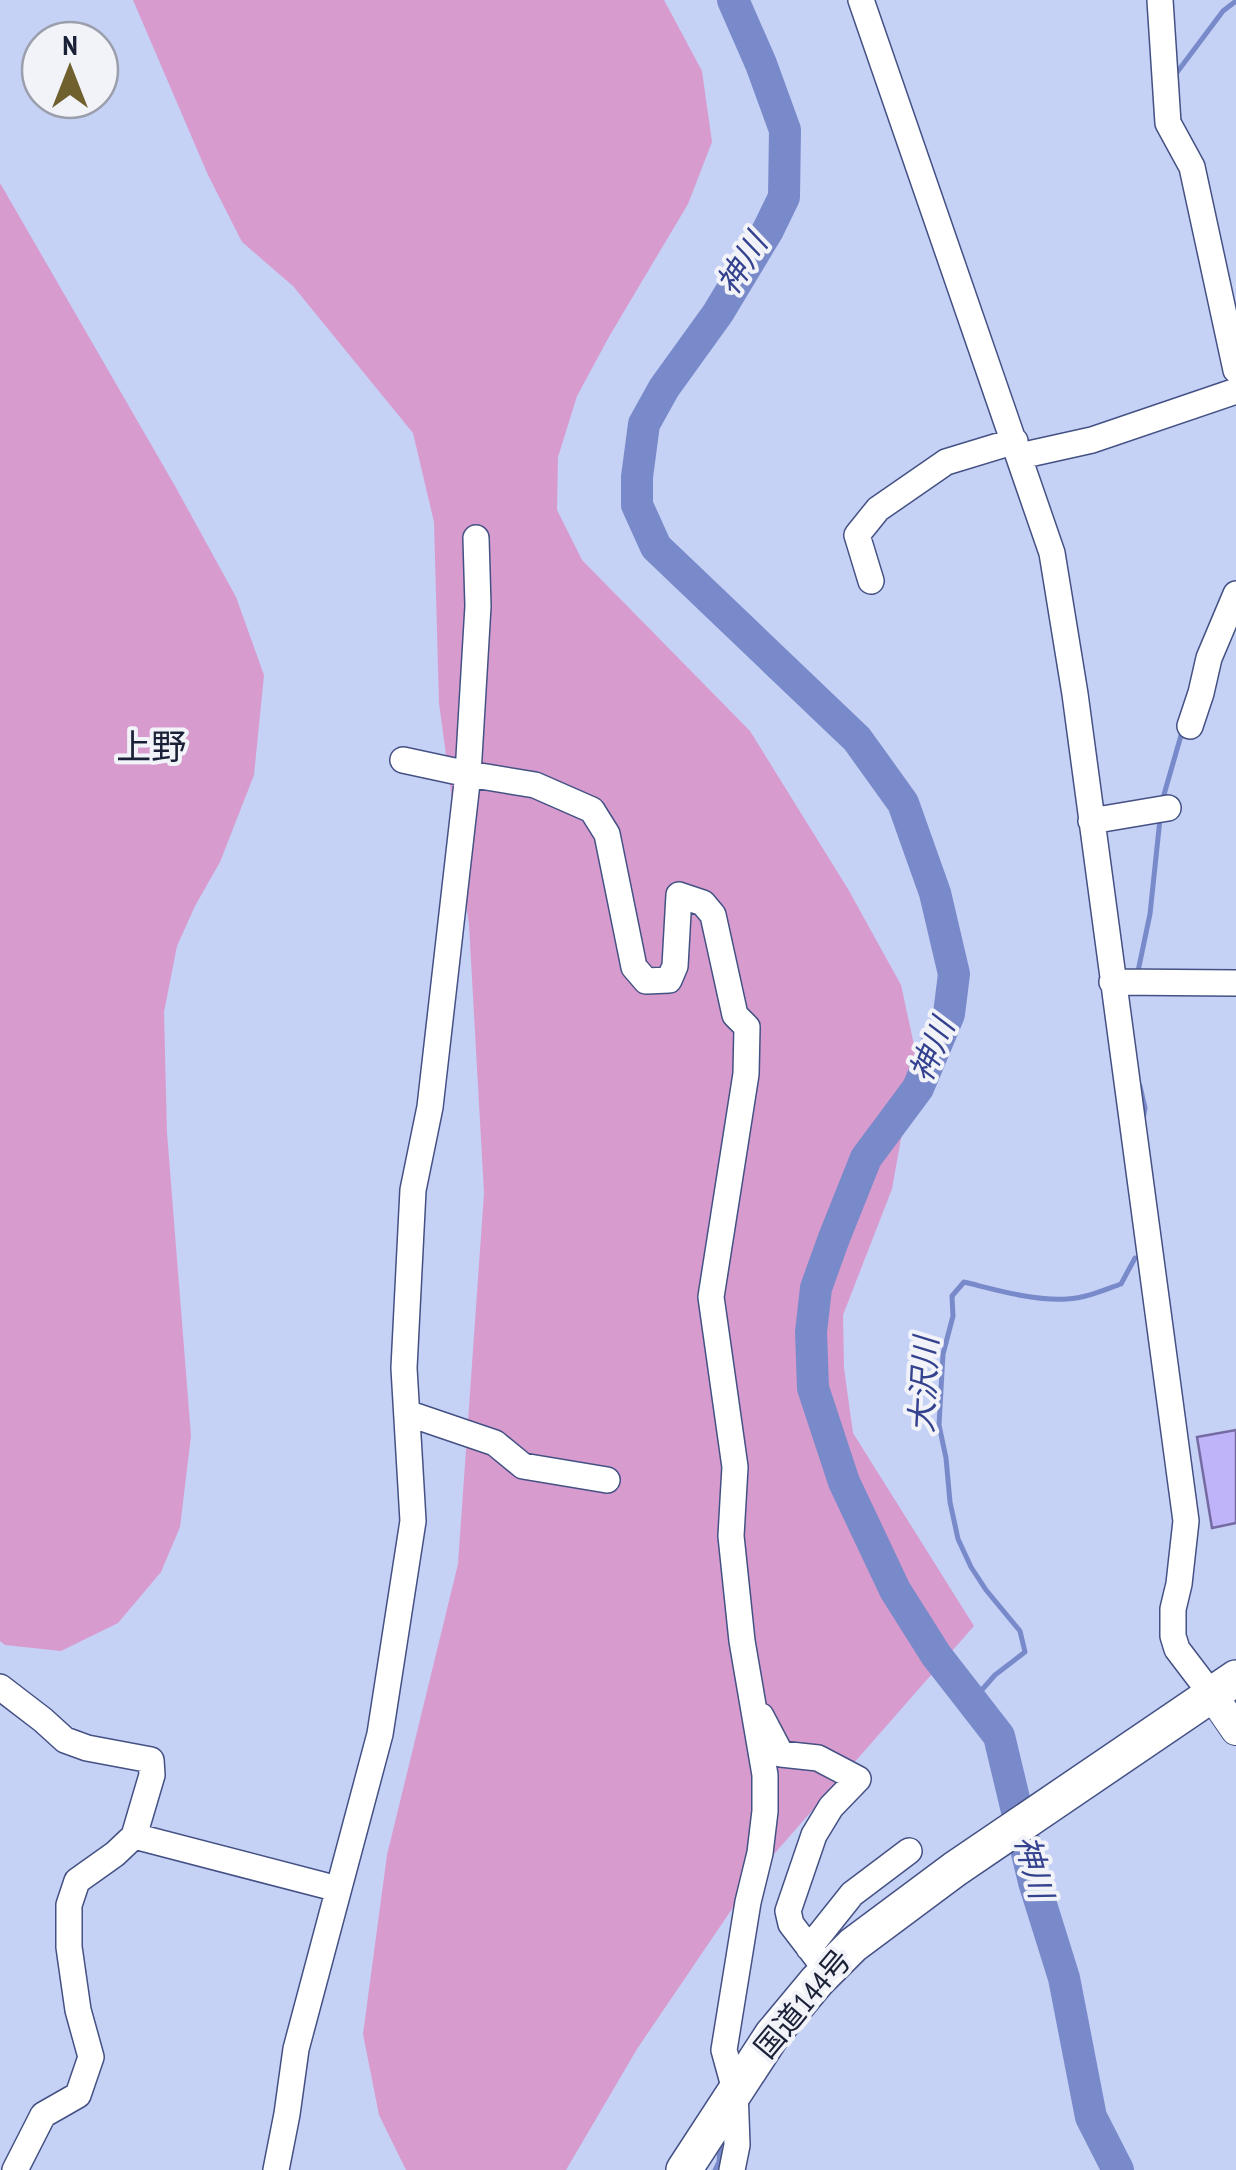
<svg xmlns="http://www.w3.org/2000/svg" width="1236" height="2170" font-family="'PT Sans Narrow','Noto Sans JP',sans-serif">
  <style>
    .green { fill: #d89bce }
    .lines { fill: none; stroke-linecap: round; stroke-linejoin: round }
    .stream { stroke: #798aca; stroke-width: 5 }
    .river { stroke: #798aca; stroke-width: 32 }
    .building { fill: #bfb3f9; stroke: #756aa2; stroke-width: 2.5 }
    .minor-casing { stroke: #445184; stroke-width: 28 }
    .major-casing { stroke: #445184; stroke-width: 32 }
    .highway-casing { stroke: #445184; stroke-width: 38 }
    .minor { stroke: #fff; stroke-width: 25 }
    .major { stroke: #fff; stroke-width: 30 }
    .highway { stroke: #fff; stroke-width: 35 }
    .labels { text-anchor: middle; stroke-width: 8; stroke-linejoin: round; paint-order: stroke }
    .street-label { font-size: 30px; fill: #1a2036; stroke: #f1f3f9 }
    .water-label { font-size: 32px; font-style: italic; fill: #34418e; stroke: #f1f3f9 }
    .quarter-label { font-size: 35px; fill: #1a2036; stroke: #f1f3f9 }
  </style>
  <rect width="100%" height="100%" fill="#c6d1f6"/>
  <!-- green -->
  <path class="green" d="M 133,0 L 664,0 L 702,71 L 712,142 L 688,204 L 610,335 L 577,396 L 558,457 L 557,510 L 582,560 L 750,731 L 848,889 L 901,985 L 916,1054 L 892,1189 L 843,1315 L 844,1368 L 853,1433 L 974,1626 L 753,1878 L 637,2049 L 566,2170 L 406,2170 L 379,2115 L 363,2034 L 387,1855 L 458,1564 L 484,1193 L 469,925 L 439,703 L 434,522 L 413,433 L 293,286 L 242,242 L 208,175 Z
    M 0,183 L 175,486 L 236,597 L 264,675 L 254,775 L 220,862 L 195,906 L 177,946 L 164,1012 L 167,1133 L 191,1436 L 180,1527 L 161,1572 L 118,1623 L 61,1651 L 5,1645 L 0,1641 Z"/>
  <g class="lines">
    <!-- stream -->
    <path class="stream" d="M 1175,75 L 1223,11 L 1236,1
      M 1163,798 L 1182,732
      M 1137,976 L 1150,914 L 1160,819
      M 1140,1086 L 1145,1108 L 1143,1119
      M 972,1701 L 995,1675 L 1025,1652 L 1020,1631 L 986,1590 L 971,1567 L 958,1539 L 950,1502 L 946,1458 L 939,1425 L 943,1354 L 953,1316 L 952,1296 L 964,1282 C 997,1290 1033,1301 1067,1299 C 1086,1298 1104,1290 1121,1284 L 1135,1258
      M 715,2170 L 719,2162 L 720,2144"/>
    <!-- river -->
    <path class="river" d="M 733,0 L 761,64 L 785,130 L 784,197 L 768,230 L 718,313 L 664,388 L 644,424 L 637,477 L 637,505 L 656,547 L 857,739 L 903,803 L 935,893 L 954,974 L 949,1014 L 918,1088 L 866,1158 L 834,1238 L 816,1288 L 811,1332 L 813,1388 L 844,1482 L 895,1590 L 936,1655 L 999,1736 L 1034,1882 L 1064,1978 L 1091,2117 L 1118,2170"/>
  </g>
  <!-- building -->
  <path class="building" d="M 1236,1430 L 1236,1523 L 1212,1528 L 1197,1437 Z"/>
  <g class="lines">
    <!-- minor casing -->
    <g class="minor-casing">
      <path id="minor" d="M 861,0 L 1052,553 L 1075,694 L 1186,1521 L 1179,1584 L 1173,1609 L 1173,1636 L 1177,1649 L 1212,1695
        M 1160,0 L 1168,123 L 1192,167 L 1236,370
        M 1020,456 L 1092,440 L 1236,391
        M 871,581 L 857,535 L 878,509 L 946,462 L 1015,441
        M 1190,726 L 1201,693 L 1209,658 L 1236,594
        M 403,760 L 468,774 L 535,785 L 592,810 L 607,834 L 634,967 L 646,981 L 669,980 L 675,966 L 679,895 L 703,903 L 713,915 L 735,1015 L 747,1027 L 746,1074 L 711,1297 L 735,1467 L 731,1536 L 742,1641 L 765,1775 L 765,1811 L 760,1853 L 748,1902 L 724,2050 L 735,2090 L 737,2145 L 732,2170
        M 1091,821 L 1168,808
        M 1112,982 L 1236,983
        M 407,1413 L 495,1443 L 523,1466 L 607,1480
        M 0,1687 L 43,1720 L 65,1740 L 87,1748 L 151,1760 L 152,1775 L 134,1836 L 115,1854 L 77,1881 L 69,1905 L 69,1947 L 78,2010 L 91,2057 L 78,2095 L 43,2115 L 15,2170
        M 761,1716 L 781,1754 L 818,1758 L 858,1779 L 831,1807 L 814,1835 L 788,1911 L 791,1924 L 827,1971
        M 134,1836 L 338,1889
        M 809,1948 L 852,1894 L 909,1851
        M 276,2170 L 287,2114 L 296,2049 L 380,1734 L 413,1521 L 404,1368 L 413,1190 L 430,1107 L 468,774 L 478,606 L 476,538"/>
    </g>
    <!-- major casing -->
    <g class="major-casing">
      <path id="major" d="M 1212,1695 L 1236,1730"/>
    </g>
    <!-- highway casing -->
    <g class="highway-casing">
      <path id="highway" d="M 684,2170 L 772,2035 L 817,1981 L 853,1945 L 955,1869 L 1236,1678"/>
    </g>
    <!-- minor -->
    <use href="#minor" class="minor"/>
    <!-- major -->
    <use href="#major" class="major"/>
    <!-- highway -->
    <use href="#highway" class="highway"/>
  </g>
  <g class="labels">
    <!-- street labels -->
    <g class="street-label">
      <text transform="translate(803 2004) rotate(-50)" y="10">国道144号</text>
    </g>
    <!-- water labels -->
    <g class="water-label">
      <text transform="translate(742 264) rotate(-58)" y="11">神川</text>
      <text transform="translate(932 1050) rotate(-67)" y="11">神川</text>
      <text transform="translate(924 1385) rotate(-87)" y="11">大沢川</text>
      <text transform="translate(1034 1867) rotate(75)" y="11">神川</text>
    </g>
    <!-- quarter labels -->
    <g class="quarter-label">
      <text x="151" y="759">上野</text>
    </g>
  </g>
  <!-- north arrow -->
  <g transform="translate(70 70)"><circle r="48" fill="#f1f3f9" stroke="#9b9fab" stroke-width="2.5"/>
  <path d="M0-8L18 38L0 25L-18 38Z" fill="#70602e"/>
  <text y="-15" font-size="28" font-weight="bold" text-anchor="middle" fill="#1a2036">N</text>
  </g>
</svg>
